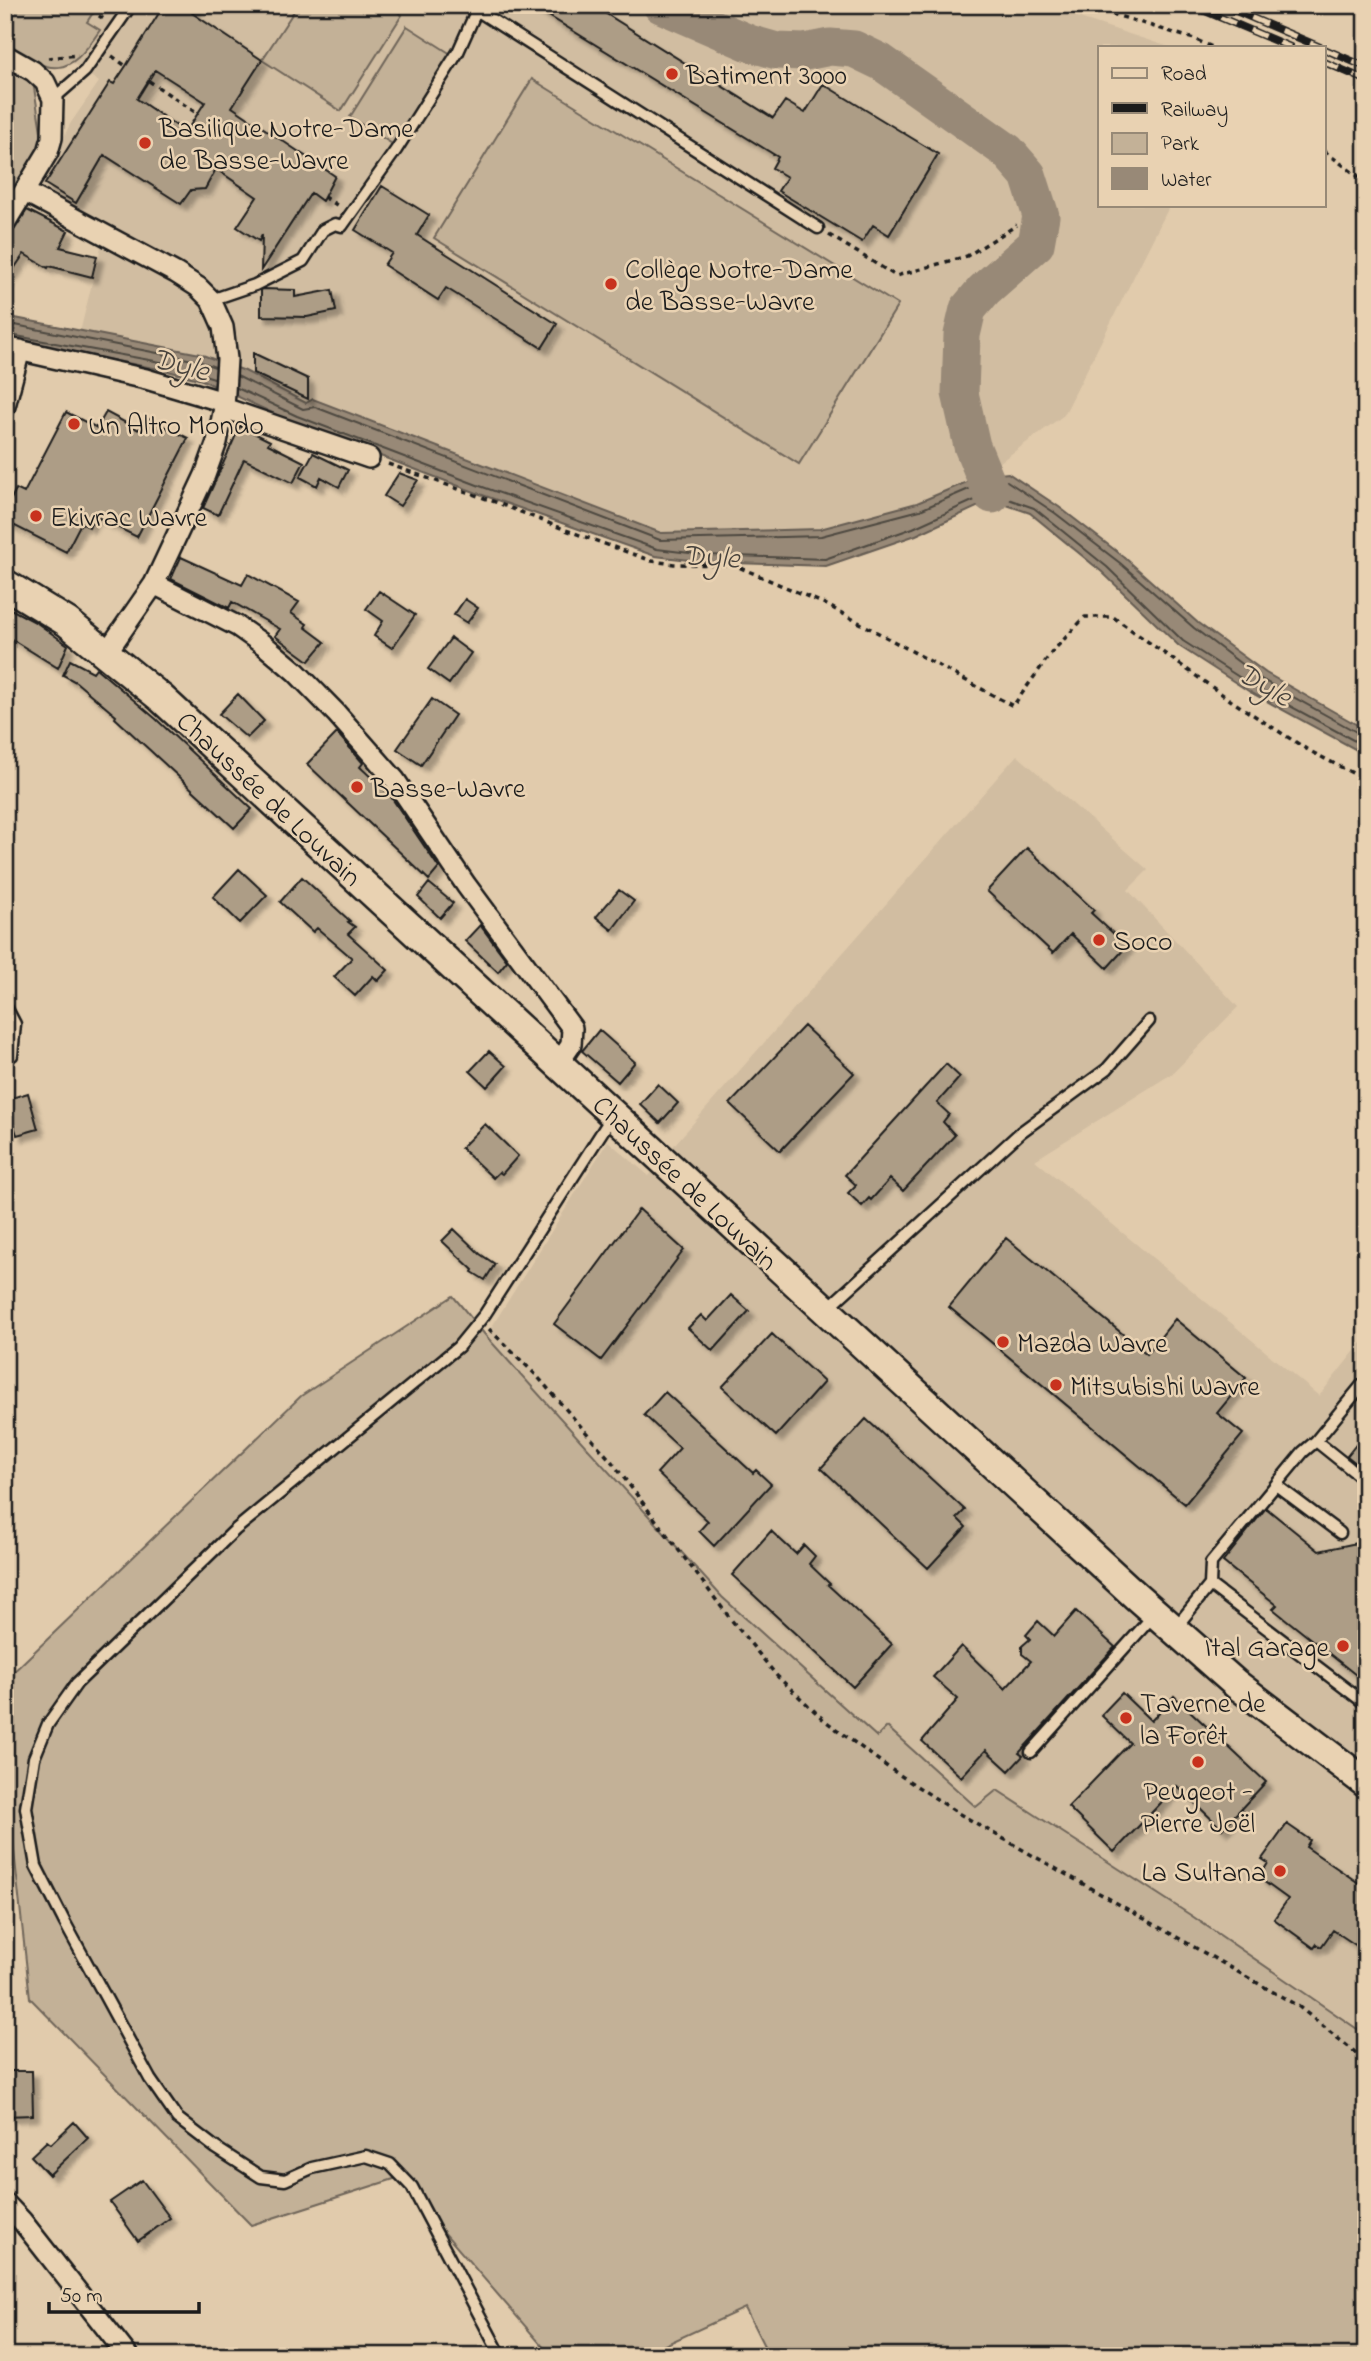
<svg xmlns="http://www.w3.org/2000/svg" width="1371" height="2361" font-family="'Indie Flower',sans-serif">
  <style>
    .built { fill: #d1bda1 }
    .green { fill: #c3b197; stroke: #70665a; stroke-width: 2 }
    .water { fill: #988977; stroke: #665d53; stroke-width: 2 }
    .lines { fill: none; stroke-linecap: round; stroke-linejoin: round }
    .shore { stroke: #4e4840; stroke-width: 2 }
    .river { stroke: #988977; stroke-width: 37 }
    .building { fill: #ad9d86; stroke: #1c1c1c; stroke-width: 2; fill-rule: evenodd; filter: url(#shadow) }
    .lane-casing { stroke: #1c1c1c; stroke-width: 15 }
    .street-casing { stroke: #1c1c1c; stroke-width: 24 }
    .secondary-casing { stroke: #1c1c1c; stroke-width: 33 }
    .path { stroke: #1c1c1c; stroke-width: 3.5; stroke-dasharray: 5 5; stroke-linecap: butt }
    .lane { stroke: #e9d2b2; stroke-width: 10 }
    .street { stroke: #e9d2b2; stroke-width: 19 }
    .secondary { stroke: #e9d2b2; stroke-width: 28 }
    .rail-casing { stroke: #1c1c1c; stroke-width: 8 }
    .rail { stroke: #e9d2b2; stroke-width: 5; stroke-dasharray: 16; stroke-linecap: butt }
    .poi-dot { fill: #c8321e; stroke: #e9d2b2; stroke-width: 2.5 }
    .labels { text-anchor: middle; stroke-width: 5; stroke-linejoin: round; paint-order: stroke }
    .poi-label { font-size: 28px; fill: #1c1c1c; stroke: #e9d2b2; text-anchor: start }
    .street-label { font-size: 28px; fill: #1c1c1c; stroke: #e9d2b2 }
    .water-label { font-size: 30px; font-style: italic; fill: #47423c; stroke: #e9d2b2 }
  </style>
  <defs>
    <filter id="shadow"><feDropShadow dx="6" dy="6" stdDeviation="2" flood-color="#0004"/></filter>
  </defs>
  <rect width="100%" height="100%" fill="#e1cbac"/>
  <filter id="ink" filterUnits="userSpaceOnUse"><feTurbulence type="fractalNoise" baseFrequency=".0143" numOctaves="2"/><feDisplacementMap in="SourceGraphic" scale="14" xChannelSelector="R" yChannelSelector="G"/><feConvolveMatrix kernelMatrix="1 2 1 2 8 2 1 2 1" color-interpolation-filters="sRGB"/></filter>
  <g filter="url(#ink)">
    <!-- built -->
    <path class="built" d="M 98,5 L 1040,5 L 1169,47 L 1100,47 L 1100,205 L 1170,205 L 1064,415 L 981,476 L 917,503 L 820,529 L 661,533 L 313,399 L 306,403 L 245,371 L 200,354 L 80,332 L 102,243 L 101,223 L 47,192 L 42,188 L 42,183 L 70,124 L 99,82 L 71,62 L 84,54 L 100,31 L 86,22 Z
      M 1017,755 L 1148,870 L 1128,890 L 1238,1007 L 1173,1073 L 1035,1160 L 1319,1396 L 1361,1343 L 1366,1347 L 1366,2035 L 1192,1916 L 997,1790 L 976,1807 L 887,1727 L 877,1738 L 722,1597 L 486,1336 L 608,1141 L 649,1176 L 675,1144 Z"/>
    <!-- green -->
    <path class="green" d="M 5,5 L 98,5 L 87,22 L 100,30 C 67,80 53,73 5,48 Z
      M 298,5 L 387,5 L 402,15 L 341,111 L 262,60 Z
      M 407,26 L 451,54 L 394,145 L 350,117 Z
      M 5,61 L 32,75 L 43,144 L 5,213 Z
      M 532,79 L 898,305 L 799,464 L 434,238 Z
      M 453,1296 L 486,1336 L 722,1597 L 877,1737 L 887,1727 L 976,1807 L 997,1790 L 1192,1916 L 1366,2035 L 1366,2356 L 769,2356 L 745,2308 L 641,2356 L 551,2356 L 397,2178 L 251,2225 L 30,1998 L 5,1768 L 5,1680 L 301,1396 Z"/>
    <!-- water -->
    <path class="water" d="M 5,316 L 200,354 L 245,371 L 306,403 L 313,399 L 661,533 L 820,529 L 917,503 L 981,476 L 1008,473 L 1059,507 L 1124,557 L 1198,623 L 1266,673 L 1366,730 L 1366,755 L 1250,692 L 1179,646 L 1102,572 L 1030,513 L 992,500 L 916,535 L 826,566 L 706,562 L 655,556 L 477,493 L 294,423 L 202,380 L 164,370 L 5,340 Z"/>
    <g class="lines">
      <!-- shore -->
      <path class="shore" d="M 5,323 L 198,361 L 215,367
        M 5,334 L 166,363 L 214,378
        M 237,376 L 303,409 L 315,407 L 660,540 L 821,536 L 920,510 L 983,483 L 1007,481 L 1055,513 L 1120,563 L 1194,628 L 1261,679 L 1360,734 L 1366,735
        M 237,388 L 297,416 L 480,486 L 657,549 L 706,555 L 825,559 L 913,528 L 988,494 L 994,494 L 1034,508 L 1107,567 L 1183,641 L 1253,686 L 1366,747"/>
      <!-- river -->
      <path class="river" d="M 661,5 L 749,43 L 777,51 L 805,52 L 830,47 L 854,49 L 881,62 L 1007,151 L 1028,175 L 1041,216 L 1036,244 L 984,290 L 968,309 L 962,335 L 960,393 L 972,446 L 992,495"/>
    </g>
    <!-- building -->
    <path class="building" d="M 164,5 L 197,5 L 192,13 L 262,60 L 232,107 L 335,176 L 322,201 L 311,193 L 261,270 L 262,235 L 259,241 L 237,227 L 257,197 L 216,169 L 205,189 L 191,190 L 181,204 L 104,155 L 76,203 L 45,184 L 110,82 L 114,84 L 126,66 ZM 155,70 L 205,102 L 186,132 L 137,99 Z
      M 531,5 L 592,5 L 773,118 L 785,101 L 805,113 L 823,84 L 938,154 L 889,235 L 873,225 L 862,242 L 778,191 L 787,177 L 772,168 L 778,157 Z
      M 382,186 L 429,215 L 417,235 L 557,324 L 542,348 L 446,288 L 438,300 L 384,265 L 392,253 L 355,230 Z
      M 27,210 L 68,231 L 60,247 L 97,256 L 92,277 L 49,266 L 48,268 L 24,254 L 5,282 L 5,240 L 15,229 Z
      M 263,289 L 295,290 L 295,297 L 332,290 L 336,311 L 307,317 L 261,316 L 261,290 Z
      M 253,353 L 308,379 L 308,399 L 253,373 Z
      M 66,412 L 97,428 L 106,412 L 139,430 L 145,417 L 188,438 L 137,537 L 95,516 L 89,527 L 81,523 L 66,552 L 5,521 L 5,511 L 16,489 L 24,493 Z
      M 240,426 L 270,441 L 268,444 L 304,462 L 293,483 L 244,459 L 218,515 L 203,508 Z
      M 313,453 L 348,470 L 339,487 L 321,477 L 317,486 L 300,477 Z
      M 399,473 L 418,480 L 400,506 L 384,496 Z
      M 181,557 L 242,585 L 248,574 L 299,602 L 291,613 L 307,624 L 305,627 L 325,642 L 309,661 L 275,636 L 280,629 L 232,602 L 229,608 L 171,579 Z
      M 379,591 L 415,615 L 392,648 L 374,636 L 383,621 L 366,609 Z
      M 465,599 L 478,608 L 467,623 L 454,615 Z
      M 5,606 L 37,623 L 68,645 L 58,668 L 5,635 Z
      M 451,638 L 471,653 L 449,684 L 428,669 Z
      M 70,660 L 93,672 L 96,668 L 156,719 L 252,809 L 234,828 L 115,718 L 116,716 L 76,682 L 63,675 Z
      M 238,694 L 264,721 L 247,738 L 219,714 Z
      M 432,699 L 455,715 L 421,765 L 397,749 Z
      M 337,733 L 363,763 L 360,767 L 389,794 L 439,868 L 429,880 L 307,764 Z
      M 1027,848 L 1094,910 L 1091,913 L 1127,946 L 1107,968 L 1071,934 L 1053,953 L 987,891 Z
      M 239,869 L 267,895 L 240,923 L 213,897 Z
      M 302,877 L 350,921 L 348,922 L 355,927 L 348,934 L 388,970 L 378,981 L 373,976 L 355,996 L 334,977 L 352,958 L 317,928 L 313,932 L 280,902 Z
      M 429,883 L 453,903 L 440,918 L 418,897 Z
      M 619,890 L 634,901 L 612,930 L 596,917 Z
      M 480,925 L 507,961 L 498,972 L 465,941 Z
      M 804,1026 L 854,1073 L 780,1151 L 730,1104 Z
      M 599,1030 L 635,1062 L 618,1082 L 582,1051 Z
      M 489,1051 L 506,1066 L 487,1087 L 470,1071 Z
      M 946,1064 L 960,1077 L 937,1103 L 949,1114 L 943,1122 L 955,1135 L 903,1191 L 890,1179 L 871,1200 L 869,1198 L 862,1206 L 848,1193 L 856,1185 L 845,1175 Z
      M 658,1084 L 678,1103 L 660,1123 L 640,1104 Z
      M 28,1093 L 38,1129 L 17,1135 L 11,1117 L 5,1119 L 5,1100 Z
      M 485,1124 L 518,1156 L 502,1174 L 499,1172 L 493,1178 L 461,1148 Z
      M 639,1209 L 684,1250 L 601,1360 L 554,1324 Z
      M 454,1229 L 480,1254 L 495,1264 L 485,1280 L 472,1272 L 473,1270 L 442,1241 Z
      M 1006,1238 L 1147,1354 L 1175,1319 L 1246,1378 L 1217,1413 L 1243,1434 L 1185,1504 L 949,1307 Z
      M 731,1295 L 749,1311 L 713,1351 L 688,1328 L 701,1315 L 707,1321 Z
      M 772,1334 L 824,1382 L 776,1436 L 722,1387 Z
      M 665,1392 L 753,1473 L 756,1470 L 771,1484 L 714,1546 L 699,1531 L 708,1521 L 657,1473 L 680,1448 L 644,1415 Z
      M 866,1419 L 965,1510 L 957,1518 L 966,1527 L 928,1568 L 821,1468 Z
      M 1366,1432 L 1366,1471 L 1347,1456 Z
      M 1266,1508 L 1319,1551 L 1366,1541 L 1366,1683 L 1273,1609 L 1277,1605 L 1223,1562 Z
      M 771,1531 L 796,1554 L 804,1545 L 815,1556 L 809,1564 L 830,1584 L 828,1585 L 892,1644 L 853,1687 L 732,1575 Z
      M 1076,1611 L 1115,1647 L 1019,1753 L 1023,1756 L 1009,1771 L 986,1750 L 961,1777 L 922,1741 L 958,1699 L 933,1677 L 961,1646 L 1005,1689 L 1031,1661 L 1022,1654 L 1022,1646 L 1030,1639 L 1026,1635 L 1038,1621 L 1054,1636 Z
      M 1122,1693 L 1151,1721 L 1174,1696 L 1266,1782 L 1222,1829 L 1177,1786 L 1114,1852 L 1068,1807 L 1130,1743 L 1101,1715 Z
      M 1287,1824 L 1310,1840 L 1306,1847 L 1366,1888 L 1366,1952 L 1333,1930 L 1321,1947 L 1317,1944 L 1314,1948 L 1274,1919 L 1288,1899 L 1259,1878 L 1268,1863 L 1262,1859 Z
      M 5,2071 L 32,2071 L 33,2115 L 5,2116 Z
      M 74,2122 L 88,2138 L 49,2175 L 31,2156 L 47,2141 L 51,2144 Z
      M 142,2180 L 170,2218 L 138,2241 L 110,2202 Z"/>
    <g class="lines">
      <!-- lane casing -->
      <g class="lane-casing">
        <path id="lane" d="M 478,11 L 818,228
          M 53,99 L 85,71 L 131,5
          M 211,300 L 255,285 L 303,261 L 323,230 L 335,224 L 342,226 L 396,150 L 458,52 L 479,5
          M 5,1005 L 15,1024 L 12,1055 L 5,1057
          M 828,1308 L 1021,1132 L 1107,1069 L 1149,1021
          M 1316,1441 L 1362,1385
          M 1276,1485 L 1340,1533
          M 1210,1585 L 1366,1704
          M 1176,1627 L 1210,1585 L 1211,1563 L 1303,1452 L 1316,1441 L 1366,1481
          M 1031,1752 L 1153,1616
          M 501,2356 L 412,2187 L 390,2164 L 366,2156 L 312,2168 L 285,2180 L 261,2177 L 216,2148 L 177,2118 L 150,2079 L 65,1923 L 36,1866 L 26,1808 L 34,1758 L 48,1724 L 77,1683 L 235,1530 L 458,1347 L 485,1314 L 611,1118"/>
      </g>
      <!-- street casing -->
      <g class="street-casing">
        <path id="street" d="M 5,55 L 33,71 L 45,82 L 53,99 L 52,138 L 48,152 L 5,223
          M 25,192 L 176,273 L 198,287 L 211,300 L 223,327 L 227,359 L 224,408 L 217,442 L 205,475 L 154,584 L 107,652
          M 5,347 L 146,379 L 224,402
          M 5,406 L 20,350
          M 224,408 L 369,458
          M 154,584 L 237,626 L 264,645 L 296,672 L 336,713 L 395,780 L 466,885 L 572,1028 L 571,1045 L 558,1064
          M 5,2203 L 22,2221 L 128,2356"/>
      </g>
      <!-- secondary casing -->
      <g class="secondary-casing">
        <path id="secondary" d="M 5,584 L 67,622 L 161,698 L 1136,1596 L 1236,1684 L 1366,1783"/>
      </g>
      <!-- path -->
      <path class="path" d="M 82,5 L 104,19
        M 1083,5 L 1194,39 L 1212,47
        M 112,56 L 126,66
        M 48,58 L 78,55
        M 149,81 L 198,114
        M 1324,151 L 1366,182
        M 324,197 L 340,207
        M 829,235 L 896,276 L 967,256 L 1017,225
        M 388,464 L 498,503 L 566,530 L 652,561 L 674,564 L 734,565 L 825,604 L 1013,706 L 1052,652 L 1085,617 L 1113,617 L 1233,702 L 1308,750 L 1366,780
        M 489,1329 L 536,1375 L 612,1462 L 729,1617 L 777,1676 L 824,1720 L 889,1768 L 958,1813 L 1298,2006 L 1366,2061"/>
      <!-- lane -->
      <use href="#lane" class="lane"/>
      <!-- street -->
      <use href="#street" class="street"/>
      <!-- secondary -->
      <use href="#secondary" class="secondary"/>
      <!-- rail casing -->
      <g class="rail-casing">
        <path id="rail" d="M 1191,5 L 1290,47
          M 1222,5 L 1320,47
          M 1324,49 L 1366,67
          M 1324,62 L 1366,80"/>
      </g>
      <!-- rail -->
      <use href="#rail" class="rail"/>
    </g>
  </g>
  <!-- markers -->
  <g class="poi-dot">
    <circle cx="672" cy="74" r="7"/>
    <circle cx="145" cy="143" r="7"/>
    <circle cx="611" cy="284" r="7"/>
    <circle cx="74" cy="424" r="7"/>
    <circle cx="36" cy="516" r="7"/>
    <circle cx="357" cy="787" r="7"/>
    <circle cx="1099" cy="940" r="7"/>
    <circle cx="1003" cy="1342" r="7"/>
    <circle cx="1056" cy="1385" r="7"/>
    <circle cx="1343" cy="1646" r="7"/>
    <circle cx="1126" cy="1718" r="7"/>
    <circle cx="1198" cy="1762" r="7"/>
    <circle cx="1280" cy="1871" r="7"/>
  </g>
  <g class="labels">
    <!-- poi labels -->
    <g class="poi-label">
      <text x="686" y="84">Batiment 3000</text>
      <text x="159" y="137">Basilique Notre-Dame<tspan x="159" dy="32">de Basse-Wavre</tspan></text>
      <text x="625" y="278">Collège Notre-Dame<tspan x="625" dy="32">de Basse-Wavre</tspan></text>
      <text x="88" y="434">Un Altro Mondo</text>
      <text x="50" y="526">Ekivrac Wavre</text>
      <text x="371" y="797">Basse-Wavre</text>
      <text x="1113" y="950">Soco</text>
      <text x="1017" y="1352">Mazda Wavre</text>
      <text x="1070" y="1395">Mitsubishi Wavre</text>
      <text x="1329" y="1656" text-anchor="end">Ital Garage</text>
      <text x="1140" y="1712">Taverne de<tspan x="1140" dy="32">la Forêt</tspan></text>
      <text x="1198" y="1800" text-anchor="middle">Peugeot -<tspan x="1198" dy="32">Pierre Joël</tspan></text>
      <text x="1266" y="1881" text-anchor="end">La Sultana</text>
    </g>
    <!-- street labels -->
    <g class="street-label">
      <text transform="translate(270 798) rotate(43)" y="10">Chaussée de Louvain</text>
      <text transform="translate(686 1182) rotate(43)" y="10">Chaussée de Louvain</text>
    </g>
    <!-- water labels -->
    <g class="water-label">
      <text transform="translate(181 364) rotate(15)" y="10">Dyle</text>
      <text transform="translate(711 556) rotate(4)" y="10">Dyle</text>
      <text transform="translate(1265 684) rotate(30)" y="10">Dyle</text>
    </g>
  </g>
  <!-- margin -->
  <rect width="1371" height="2361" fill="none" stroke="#e9d2b2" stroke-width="28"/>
  <rect x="14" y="14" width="1343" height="2333" fill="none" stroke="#1c1c1c" stroke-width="2.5" filter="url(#ink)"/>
  <!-- legend -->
  <rect x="1098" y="46" width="228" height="161" fill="#e9d2b2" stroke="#978976" stroke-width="2"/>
  <rect x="1112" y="68" width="35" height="10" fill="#e9d2b2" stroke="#978976" stroke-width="2"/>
  <text x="1161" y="80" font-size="21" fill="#1c1c1c">Road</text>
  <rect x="1112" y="103" width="35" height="10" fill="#1c1c1c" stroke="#978976" stroke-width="2"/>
  <text x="1161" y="116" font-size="21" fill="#1c1c1c">Railway</text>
  <rect x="1112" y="133" width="35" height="21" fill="#c3b197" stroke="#978976" stroke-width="2"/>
  <text x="1161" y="150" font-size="21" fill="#1c1c1c">Park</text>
  <rect x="1112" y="168" width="35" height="21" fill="#988977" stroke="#978976" stroke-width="2"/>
  <text x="1161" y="186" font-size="21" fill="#1c1c1c">Water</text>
  <!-- scale -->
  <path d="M49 2302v10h150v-10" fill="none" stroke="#1c1c1c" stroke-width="3.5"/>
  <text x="60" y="2302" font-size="21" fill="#1c1c1c" stroke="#e9d2b2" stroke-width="5" paint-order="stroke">50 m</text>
</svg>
